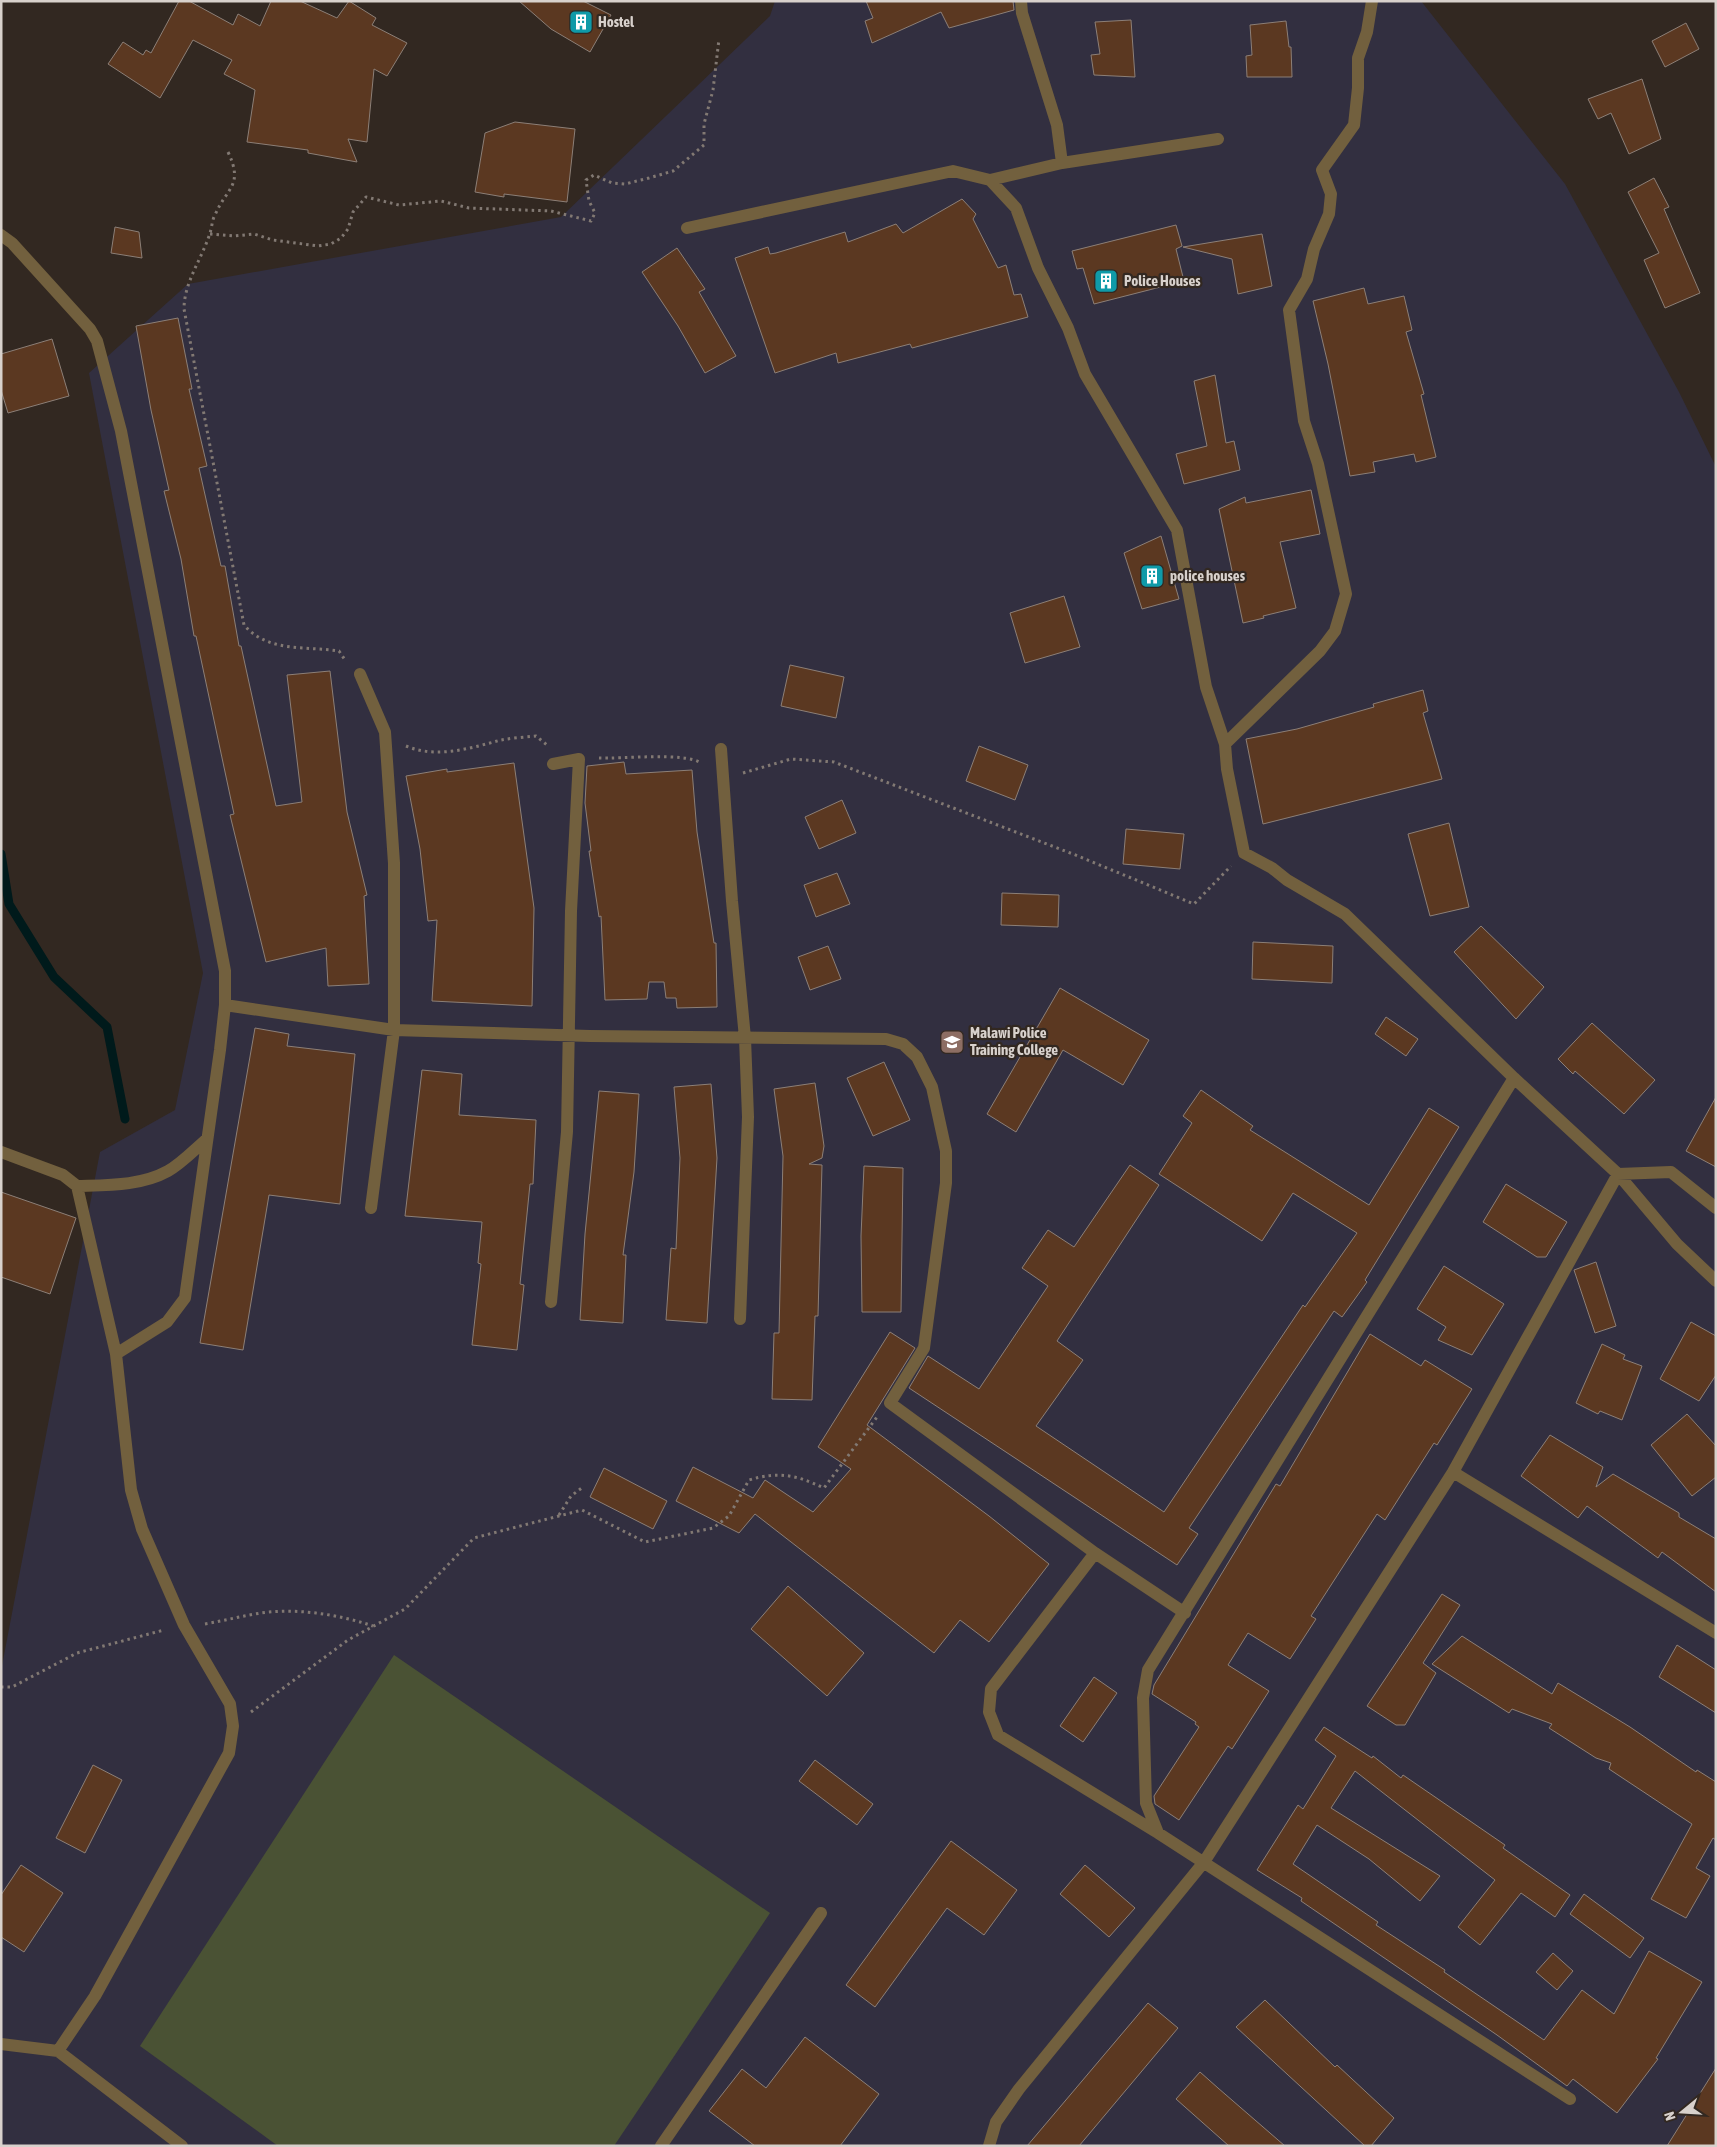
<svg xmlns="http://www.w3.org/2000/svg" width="1717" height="2147" font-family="'Asap Condensed',sans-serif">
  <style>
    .education { fill: #322f40 }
    .green { fill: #4a5234 }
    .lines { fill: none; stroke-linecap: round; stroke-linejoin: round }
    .stream { stroke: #001a1b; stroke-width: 9 }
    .building { fill: #5b3821; stroke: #8c7f77 }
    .path { stroke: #827973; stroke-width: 3; stroke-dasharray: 2.5 4; stroke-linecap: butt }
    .minor { stroke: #72603e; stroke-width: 12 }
    .labels { text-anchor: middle; stroke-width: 4.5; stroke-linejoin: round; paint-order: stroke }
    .poi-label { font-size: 15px; font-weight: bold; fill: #d8d1cc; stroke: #322821; text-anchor: start }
  </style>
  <rect width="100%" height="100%" fill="#322821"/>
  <!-- education -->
  <path class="education" d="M 775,1 L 1421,1 L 1565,184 L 1679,392 L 1716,467 L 1716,2146 L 1,2146 L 1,1671 L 100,1152 L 175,1110 L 203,973 L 89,373 L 188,284 L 561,217 L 770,16 Z"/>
  <!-- green -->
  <path class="green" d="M 394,1655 L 770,1913 L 614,2146 L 278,2146 L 140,2046 Z"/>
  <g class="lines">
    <!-- stream -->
    <path class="stream" d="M 1,854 L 9,904 L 54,977 L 107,1027 L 125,1119"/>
  </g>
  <!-- building -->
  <path class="building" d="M 179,1 L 189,1 L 233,25 L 238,14 L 260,26 L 271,1 L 300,1 L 337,18 L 349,1 L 376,18 L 372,25 L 407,43 L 387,76 L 374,69 L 367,142 L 348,139 L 357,162 L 308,153 L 308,150 L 247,142 L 255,90 L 224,74 L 232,60 L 193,40 L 160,98 L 108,64 L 123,42 L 143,55 L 146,50 L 151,53 Z
    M 519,1 L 583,1 L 611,15 L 590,52 L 551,29 Z
    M 866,1 L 1013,1 L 1014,10 L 949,28 L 941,12 L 872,43 L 865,21 L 873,18 Z
    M 1131,20 L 1135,77 L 1094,75 L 1091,55 L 1100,54 L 1095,22 Z
    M 1286,21 L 1289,47 L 1291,47 L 1292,77 L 1247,77 L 1246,56 L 1252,55 L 1250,25 Z
    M 1686,23 L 1699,49 L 1665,67 L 1652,41 Z
    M 1642,79 L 1661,139 L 1629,154 L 1611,113 L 1598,119 L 1588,99 Z
    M 515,122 L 575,129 L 567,202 L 504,194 L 504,197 L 475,192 L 485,133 Z
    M 1654,178 L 1669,207 L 1664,209 L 1700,293 L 1665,308 L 1644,260 L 1659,253 L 1628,192 Z
    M 962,199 L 976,214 L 973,219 L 998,268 L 1006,265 L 1014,295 L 1021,294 L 1028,317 L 912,348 L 910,344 L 838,363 L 836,353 L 775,373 L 735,258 L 768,247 L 770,254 L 776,253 L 845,232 L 848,242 L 896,224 L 903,233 Z
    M 1176,225 L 1182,246 L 1176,249 L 1184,281 L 1094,304 L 1083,268 L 1077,269 L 1072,251 Z
    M 115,227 L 139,232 L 142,258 L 111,253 Z
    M 1262,234 L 1272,286 L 1238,294 L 1232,259 L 1183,247 Z
    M 677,248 L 705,289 L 699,292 L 736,356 L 705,373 L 678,326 L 642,272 Z
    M 1364,288 L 1368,304 L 1404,296 L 1412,330 L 1406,332 L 1424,394 L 1421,395 L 1436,457 L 1416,462 L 1414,454 L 1373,462 L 1375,472 L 1350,476 L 1328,364 L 1313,301 Z
    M 178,318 L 192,389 L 189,389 L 207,466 L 199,468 L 221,566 L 225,566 L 239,646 L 241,646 L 276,806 L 302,802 L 287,675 L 330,671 L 347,812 L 367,895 L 364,896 L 369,984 L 328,986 L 326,948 L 266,962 L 230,815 L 234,814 L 196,636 L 194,636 L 181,559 L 164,491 L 169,490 L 151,410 L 136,326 Z
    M 52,339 L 69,396 L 8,413 L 1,390 L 1,354 Z
    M 1215,375 L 1226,443 L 1234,441 L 1240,470 L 1184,484 L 1176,454 L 1207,446 L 1194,381 Z
    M 1311,490 L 1320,534 L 1280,542 L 1296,608 L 1263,616 L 1264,618 L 1243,623 L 1219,509 L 1245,497 L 1246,503 Z
    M 1161,536 L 1179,599 L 1142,609 L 1124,553 Z
    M 1064,596 L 1080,647 L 1025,663 L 1010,613 Z
    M 790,665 L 844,677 L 836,718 L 781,706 Z
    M 1423,690 L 1428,711 L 1423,713 L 1442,779 L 1263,824 L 1246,739 L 1297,729 L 1374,707 L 1373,704 Z
    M 979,746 L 1028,765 L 1015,800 L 966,781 Z
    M 624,762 L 626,774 L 692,770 L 697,832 L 714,943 L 716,943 L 717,1007 L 677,1008 L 676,998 L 666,998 L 664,982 L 649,982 L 647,999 L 605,1000 L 601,916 L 599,917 L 589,851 L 591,851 L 585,803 L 587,766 Z
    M 514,763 L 534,908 L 532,1006 L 432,1001 L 437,920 L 428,921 L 420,849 L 406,776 L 447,769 L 447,772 Z
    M 842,800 L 856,833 L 819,849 L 805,817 Z
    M 1449,823 L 1469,907 L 1430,916 L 1408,834 Z
    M 1126,829 L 1184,834 L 1180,869 L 1123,864 Z
    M 837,873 L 850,904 L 816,917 L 804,885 Z
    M 1002,893 L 1059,895 L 1058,927 L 1001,925 Z
    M 1481,926 L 1544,987 L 1516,1019 L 1454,952 Z
    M 1253,942 L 1333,946 L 1332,983 L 1252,979 Z
    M 828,946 L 841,979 L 810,990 L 798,957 Z
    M 1060,988 L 1149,1040 L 1123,1085 L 1063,1050 L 1016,1132 L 987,1114 Z
    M 1386,1017 L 1418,1039 L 1406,1056 L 1375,1034 Z
    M 1592,1023 L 1655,1080 L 1624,1114 L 1575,1071 L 1573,1074 L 1558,1059 Z
    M 255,1028 L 289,1034 L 287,1046 L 355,1054 L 340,1204 L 269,1195 L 243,1350 L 200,1343 Z
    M 884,1062 L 910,1120 L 873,1136 L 847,1078 Z
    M 422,1070 L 462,1074 L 459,1115 L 536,1120 L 533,1184 L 530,1184 L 520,1284 L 524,1285 L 517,1350 L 472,1345 L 481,1264 L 478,1263 L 482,1222 L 405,1216 Z
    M 815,1083 L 824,1146 L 822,1158 L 809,1164 L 822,1165 L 818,1316 L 815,1316 L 812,1400 L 772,1399 L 774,1333 L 779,1333 L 783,1156 L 774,1089 Z
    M 711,1084 L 717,1158 L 707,1323 L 666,1320 L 671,1248 L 676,1249 L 680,1158 L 674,1087 Z
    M 1201,1090 L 1253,1126 L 1250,1130 L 1369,1205 L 1429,1108 L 1459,1127 L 1365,1280 L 1367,1282 L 1342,1317 L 1334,1311 L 1189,1528 L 1198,1534 L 1177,1565 L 909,1388 L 928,1356 L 979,1389 L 1048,1286 L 1022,1268 L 1048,1230 L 1074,1247 L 1130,1165 L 1159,1185 L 1057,1341 L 1083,1360 L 1036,1426 L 1164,1512 L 1303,1305 L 1305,1307 L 1357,1233 L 1293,1193 L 1262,1241 L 1159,1174 L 1192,1123 L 1183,1116 Z
    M 599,1091 L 639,1094 L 634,1172 L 623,1255 L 626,1255 L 623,1323 L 580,1320 L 585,1234 Z
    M 1716,1097 L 1716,1167 L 1686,1151 Z
    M 864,1166 L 903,1168 L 901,1312 L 862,1312 L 861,1236 Z
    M 1506,1184 L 1567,1222 L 1546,1257 L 1537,1257 L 1483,1222 Z
    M 1,1192 L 76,1218 L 50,1294 L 1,1277 Z
    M 1596,1262 L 1616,1326 L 1595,1333 L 1574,1270 Z
    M 1444,1266 L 1504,1304 L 1472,1355 L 1438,1340 L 1446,1327 L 1417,1309 Z
    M 1691,1322 L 1716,1336 L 1716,1375 L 1699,1401 L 1660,1379 Z
    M 890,1332 L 915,1348 L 867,1425 L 989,1516 L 1049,1564 L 989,1642 L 960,1620 L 934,1653 L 755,1514 L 739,1533 L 676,1501 L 693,1467 L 753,1498 L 765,1480 L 813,1512 L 851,1469 L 818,1447 Z
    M 1370,1334 L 1421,1366 L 1425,1360 L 1472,1389 L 1437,1445 L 1434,1443 L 1385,1520 L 1377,1514 L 1311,1616 L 1316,1619 L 1290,1659 L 1248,1633 L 1228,1665 L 1269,1691 L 1232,1749 L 1228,1746 L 1179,1820 L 1155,1804 L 1154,1796 L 1199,1727 L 1195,1724 L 1196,1722 L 1152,1694 L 1154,1685 L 1276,1484 L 1280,1486 Z
    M 1602,1344 L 1625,1355 L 1623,1359 L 1642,1366 L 1622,1420 L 1600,1411 L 1598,1414 L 1576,1403 Z
    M 1687,1414 L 1716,1446 L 1716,1477 L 1692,1496 L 1651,1445 Z
    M 1550,1435 L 1603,1467 L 1596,1487 L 1613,1474 L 1679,1513 L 1679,1517 L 1716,1539 L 1716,1592 L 1662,1552 L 1658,1558 L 1587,1506 L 1578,1518 L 1521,1476 Z
    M 604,1468 L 667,1501 L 653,1529 L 590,1497 Z
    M 788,1586 L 864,1653 L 827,1696 L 751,1629 Z
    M 1442,1594 L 1460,1605 L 1423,1663 L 1436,1673 L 1405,1725 L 1396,1725 L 1367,1706 Z
    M 1462,1636 L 1552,1694 L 1558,1683 L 1630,1727 L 1696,1772 L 1697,1770 L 1716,1782 L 1716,1840 L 1713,1838 L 1696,1868 L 1710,1876 L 1686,1918 L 1651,1899 L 1692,1824 L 1609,1769 L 1611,1763 L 1596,1758 L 1549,1728 L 1552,1724 L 1512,1709 L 1509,1713 L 1432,1664 Z
    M 1677,1645 L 1716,1670 L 1716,1713 L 1659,1677 Z
    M 1094,1677 L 1117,1693 L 1083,1742 L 1060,1726 Z
    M 1324,1727 L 1372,1758 L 1373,1756 L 1401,1778 L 1403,1775 L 1505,1845 L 1503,1848 L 1570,1895 L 1555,1917 L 1521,1893 L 1480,1945 L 1458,1927 L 1495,1880 L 1355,1771 L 1331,1808 L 1440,1876 L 1420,1901 L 1369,1859 L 1317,1825 L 1293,1864 L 1378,1922 L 1376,1925 L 1445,1970 L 1444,1972 L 1544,2040 L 1582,1990 L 1614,2014 L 1649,1951 L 1702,1982 L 1656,2058 L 1658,2059 L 1617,2113 L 1573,2079 L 1567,2086 L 1497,2035 L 1301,1901 L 1302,1898 L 1257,1870 L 1298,1805 L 1303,1809 L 1336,1756 L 1315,1740 Z
    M 815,1760 L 873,1804 L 857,1825 L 799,1781 Z
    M 93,1765 L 122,1780 L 85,1853 L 56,1838 Z
    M 951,1841 L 1017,1890 L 984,1935 L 947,1908 L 875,2007 L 846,1985 Z
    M 21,1865 L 63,1893 L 24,1952 L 1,1937 L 1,1895 Z
    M 1085,1865 L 1135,1908 L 1109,1937 L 1060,1894 Z
    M 1584,1894 L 1644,1938 L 1630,1958 L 1570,1914 Z
    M 1553,1953 L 1573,1971 L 1557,1990 L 1536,1972 Z
    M 1265,2000 L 1335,2067 L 1337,2065 L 1394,2118 L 1371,2146 L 1365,2146 L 1236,2027 Z
    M 1148,2003 L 1178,2028 L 1079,2146 L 1027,2146 Z
    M 805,2037 L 879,2094 L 840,2146 L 755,2146 L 709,2111 L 742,2069 L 766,2088 Z
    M 1716,2068 L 1716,2146 L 1667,2146 Z
    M 1200,2072 L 1218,2088 L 1285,2146 L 1229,2146 L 1176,2099 Z"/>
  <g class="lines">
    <!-- path -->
    <path class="path" d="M 228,152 C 244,186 227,187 215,215 C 212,220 212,227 210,233 C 202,259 184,282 184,309 L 244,625 C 268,653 307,646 339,651 L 345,660
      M 210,234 L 234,236 L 254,234 L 273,240 L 318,246 L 331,244 L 341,238 L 348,229 L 353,212 L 366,197 L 399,205 L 441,201 L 469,208 L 551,211 L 591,221 L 595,213 L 589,201 L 586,180 L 594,175 L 612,183 L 625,184 L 649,178 L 673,171 L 704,145 L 704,124 L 713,90 L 719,39
      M 406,746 C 437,759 471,748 501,740 C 512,738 525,737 536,736 L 547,745
      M 599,758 C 620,759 686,752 701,763
      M 743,773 L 791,759 L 834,762 L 1078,856 L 1194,904 L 1231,866
      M 559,1515 L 571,1496 L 583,1487
      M 205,1624 C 222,1621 238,1617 255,1614 C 293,1607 337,1614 373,1626
      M 1,1687 L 12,1687 L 77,1653 L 164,1630
      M 251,1712 L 348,1640 L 405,1609 L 474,1538 L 582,1510 L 645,1542 L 713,1528 L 729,1516 L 749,1480 C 779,1471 796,1475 824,1488 L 877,1417"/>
    <!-- minor -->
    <path class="minor" d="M 1021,1 L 1022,13 L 1057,125 L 1062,163 L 990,180 L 1016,208 L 1038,268 L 1068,328 L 1085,374 L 1177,530 L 1206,687 L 1225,744
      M 1372,1 L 1367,32 L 1358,58 L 1358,88 L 1354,125 L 1322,170 L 1331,194 L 1329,214 L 1314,249 L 1307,279 L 1289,310 L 1304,421 L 1318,464 L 1346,594 L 1335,631 L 1320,651 L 1225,744 L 1227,769 L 1244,853 L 1272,868 L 1287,880 L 1345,914 L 1514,1078 L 1618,1174 L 1677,1244 L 1716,1281
      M 1062,163 L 1218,139
      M 687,228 L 953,171 L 990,180
      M 1,235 L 12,243 L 90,329 L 97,341 L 121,431 L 225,971 L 225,1005 L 220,1050 L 185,1298 L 167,1322 L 116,1354
      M 360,674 L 385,732 L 394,863 L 394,1030 L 371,1208
      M 721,749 L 732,901 L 745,1038 L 748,1117 L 740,1319
      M 225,1005 L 394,1030 L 590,1036 L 886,1039 L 903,1044 L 917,1057 L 932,1087 L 946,1151 L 946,1183 L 924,1348 L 890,1403 L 1095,1553 L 1185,1613
      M 1,1152 L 63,1175 L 77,1186 L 116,1354 L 131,1490 L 142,1529 L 184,1625 L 230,1704 L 233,1726 L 229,1753 L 95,1996 L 58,2051 L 182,2146
      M 77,1186 C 107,1185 141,1186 168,1171 C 182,1163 195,1149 207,1139
      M 551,1302 L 567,1132 L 571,911 L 579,759 L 553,764
      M 1453,1472 L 1716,1633
      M 1095,1553 L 991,1689 L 989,1712 L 998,1735 L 1158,1833 L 1570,2099
      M 1158,1833 L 1146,1803 L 1143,1698 L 1148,1670 L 1514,1078
      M 1,2044 L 58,2051
      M 661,2146 L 821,1913
      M 989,2146 L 996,2122 L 1019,2089 L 1204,1862 L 1453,1472 L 1618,1174 L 1671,1172 L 1716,1208"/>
  </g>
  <!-- icons -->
  <defs>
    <g id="building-square" transform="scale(1.25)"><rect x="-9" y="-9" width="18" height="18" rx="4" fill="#0f9aa8" stroke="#322821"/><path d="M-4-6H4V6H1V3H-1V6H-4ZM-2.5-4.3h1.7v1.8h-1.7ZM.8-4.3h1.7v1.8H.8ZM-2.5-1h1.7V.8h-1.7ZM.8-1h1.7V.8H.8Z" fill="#fff"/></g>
    <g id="university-square" transform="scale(1.25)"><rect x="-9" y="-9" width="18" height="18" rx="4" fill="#8d6e63" stroke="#322821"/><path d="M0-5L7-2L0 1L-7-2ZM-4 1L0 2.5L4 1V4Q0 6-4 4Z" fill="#fff"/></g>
  </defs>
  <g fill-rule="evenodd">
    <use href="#building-square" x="581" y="22"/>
    <use href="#building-square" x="1106" y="281"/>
    <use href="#building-square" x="1152" y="576"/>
    <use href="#university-square" x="952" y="1042"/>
  </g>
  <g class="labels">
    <!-- poi labels -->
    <g class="poi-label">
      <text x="598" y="27">Hostel</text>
      <text x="1124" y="286">Police Houses</text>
      <text x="1170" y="581">police houses</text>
      <text x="970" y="1038">Malawi Police<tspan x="970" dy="17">Training College</tspan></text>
    </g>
  </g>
  <!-- border -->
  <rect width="1717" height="2147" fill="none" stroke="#d8d1cc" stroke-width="5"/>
  <!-- north arrow -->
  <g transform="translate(1682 2112) rotate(252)" stroke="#322821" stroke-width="4" paint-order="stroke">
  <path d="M0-4L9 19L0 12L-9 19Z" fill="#d8d1cc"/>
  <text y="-8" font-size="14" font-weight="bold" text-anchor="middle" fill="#d8d1cc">N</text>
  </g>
</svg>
